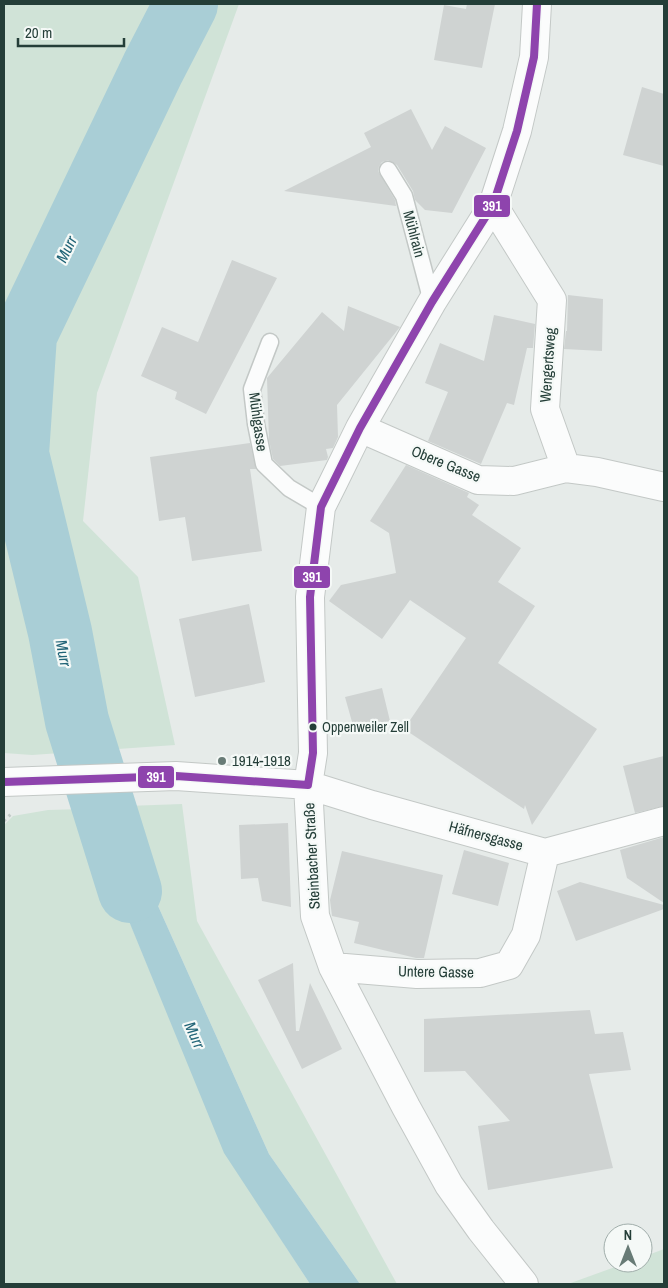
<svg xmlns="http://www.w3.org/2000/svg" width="668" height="1288" font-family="'Archivo Narrow',sans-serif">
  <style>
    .green { fill: #d0e3d7 }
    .water { fill: #a9ced6 }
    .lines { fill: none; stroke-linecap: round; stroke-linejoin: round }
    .river { stroke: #a9ced6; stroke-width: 64 }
    .building { fill: #cfd3d2 }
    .service-casing { stroke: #c3c8c6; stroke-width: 19 }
    .minor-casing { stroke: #c3c8c6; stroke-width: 30 }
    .path { stroke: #c2cbc8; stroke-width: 3; stroke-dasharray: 2.5 4; stroke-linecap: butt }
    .service { stroke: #fbfcfc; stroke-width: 16 }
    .minor { stroke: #fbfcfc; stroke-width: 28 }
    .bus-1-casing { stroke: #f5f9f7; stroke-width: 11 }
    .bus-1 { stroke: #8e44ad; stroke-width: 8 }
    .bus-dot { fill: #243e38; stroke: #f5f9f7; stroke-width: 2 }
    .poi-dot { fill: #687b76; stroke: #f5f9f7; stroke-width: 2 }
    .labels { text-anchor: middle; stroke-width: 4.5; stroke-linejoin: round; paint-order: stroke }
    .bus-label { font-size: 14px; fill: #243e38; stroke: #f5f9f7; text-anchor: start }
    .street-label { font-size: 15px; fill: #243e38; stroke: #f5f9f7 }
    .poi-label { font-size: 15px; fill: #243e38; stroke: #f5f9f7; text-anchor: start }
    .water-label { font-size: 16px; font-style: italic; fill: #216477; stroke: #f5f9f7 }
    .line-badge { stroke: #f5f9f7; stroke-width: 2 }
    .badge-label { font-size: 14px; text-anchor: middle; font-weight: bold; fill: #fff }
  </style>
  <rect width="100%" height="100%" fill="#e6ebe9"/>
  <!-- green -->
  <path class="green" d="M 4,4 L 239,4 L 97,393 L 83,521 L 138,577 L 175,745 L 32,755 L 4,753 Z
    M 182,804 L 197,921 L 397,1284 L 360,1284 L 269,1154 L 146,879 L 127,806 Z
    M 83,809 L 225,1153 L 310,1284 L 4,1284 L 4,825 L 13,816 L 48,810 Z
    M 664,1249 L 664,1284 L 568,1284 L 626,1263 L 643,1263 L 643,1257 Z"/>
  <!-- water -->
  <path class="water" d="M 127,806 L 146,879 L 269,1154 L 360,1284 L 310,1284 L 224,1153 L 83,809 Z"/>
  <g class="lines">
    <!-- river -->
    <path class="river" d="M 130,891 L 77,721 L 60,632 L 17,454 L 25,335 L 153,68 L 186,4"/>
  </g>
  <!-- building -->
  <path class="building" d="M 467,4 L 495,4 L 482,68 L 434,60 L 444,5 L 466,9 Z
    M 642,87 L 664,94 L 664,166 L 623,155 Z
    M 411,109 L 432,150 L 445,126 L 486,148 L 452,213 L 425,210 L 415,200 L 413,191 L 397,165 L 388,160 L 382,162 L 379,166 L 378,171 L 395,200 L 396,206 L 284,191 L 371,147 L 364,133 Z
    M 232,260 L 277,278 L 206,414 L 175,399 L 177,392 L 141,376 L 162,327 L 198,342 Z
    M 568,295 L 603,299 L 602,351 L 564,349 L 566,331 L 567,331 Z
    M 348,306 L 400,327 L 337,405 L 338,437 L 333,448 L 326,449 L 328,457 L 327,460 L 280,466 L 273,459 L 269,440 L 267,378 L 322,312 L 344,331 Z
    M 494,315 L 535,324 L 533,348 L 527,348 L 514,405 L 507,403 L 481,464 L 428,441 L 448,392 L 425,383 L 440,343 L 484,361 Z
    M 250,443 L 256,469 L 250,469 L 262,551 L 192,561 L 185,517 L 159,521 L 150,457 Z
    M 406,465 L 469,493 L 467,497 L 479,505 L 472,515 L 521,548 L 498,582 L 535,606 L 498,663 L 597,729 L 532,825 L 525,805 L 524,809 L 404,729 L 466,638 L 410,600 L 382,639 L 329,601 L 341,585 L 396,573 L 389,533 L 370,521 Z
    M 249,604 L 265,682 L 195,697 L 179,619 Z
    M 382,688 L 390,721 L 354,729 L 345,697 Z
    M 664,756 L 664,806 L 635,813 L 623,766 Z
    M 288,823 L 291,907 L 262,901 L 258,878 L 241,879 L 239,825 Z
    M 664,837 L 664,903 L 627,878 L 620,850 Z
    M 464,850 L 509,863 L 498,906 L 452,894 Z
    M 342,851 L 443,875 L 424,958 L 416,958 L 354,943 L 359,922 L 332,916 L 330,900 Z
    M 580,882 L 664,905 L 664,909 L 576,941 L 557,891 Z
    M 293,963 L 296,1031 L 299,1031 L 310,983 L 342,1049 L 302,1069 L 258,980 Z
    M 590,1010 L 595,1034 L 623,1032 L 631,1070 L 589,1074 L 613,1168 L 488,1190 L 478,1126 L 510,1121 L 465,1071 L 424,1072 L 424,1019 Z"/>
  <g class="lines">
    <!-- service casing -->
    <g class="service-casing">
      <path id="service" d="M 388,170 L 404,196 L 432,302
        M 270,342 L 252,389 L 256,424 L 264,464 L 289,488 L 321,507"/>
    </g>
    <!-- minor casing -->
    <g class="minor-casing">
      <path id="minor" d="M 493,205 L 552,300 L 545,409 L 566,468
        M 360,428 L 478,480 L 514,481 L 566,468 L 597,472 L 664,487
        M 4,782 L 176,776 L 308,785 L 372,805 L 545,853 L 664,821
        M 333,967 L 417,974 L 480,973 L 509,965 L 526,935 L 545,853
        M 524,1284 L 481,1230 L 449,1185 L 406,1107 L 333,967 L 315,916 L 308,785 L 313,753 L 310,597 L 321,507 L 333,483 L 360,428 L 432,302 L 493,205 L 517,131 L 534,57 L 537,4"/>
    </g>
    <!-- path -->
    <path class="path" d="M 4,821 L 11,814"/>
    <!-- service -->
    <use href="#service" class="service"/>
    <!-- minor -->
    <use href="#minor" class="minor"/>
    <!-- bus-1 casing -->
    <g class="bus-1-casing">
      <path id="bus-1" d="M 4,782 L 176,776 L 308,785
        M 308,785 L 313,753 L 310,597 L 321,507 L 360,428 L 432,302 L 493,205 L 517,131 L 534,57 L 537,4"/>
    </g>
    <!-- bus-1 -->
    <use href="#bus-1" class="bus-1"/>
  </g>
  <!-- markers -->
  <circle class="bus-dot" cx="313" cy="727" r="4.5"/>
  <circle class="poi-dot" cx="222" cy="761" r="5"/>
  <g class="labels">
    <!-- bus labels -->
    <g class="bus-label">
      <text x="322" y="732">Oppenweiler Zell</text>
    </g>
    <!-- street labels -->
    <g class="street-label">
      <text transform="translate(414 234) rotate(75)" y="5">Mühlrain</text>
      <text transform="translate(548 365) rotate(-86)" y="5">Wengertsweg</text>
      <text transform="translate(258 422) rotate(82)" y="5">Mühlgasse</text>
      <text transform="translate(446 464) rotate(22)" y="5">Obere Gasse</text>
      <text transform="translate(486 836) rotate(15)" y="5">Häfnersgasse</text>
      <text transform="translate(312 856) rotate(-93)" y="5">Steinbacher Straße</text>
      <text transform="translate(436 972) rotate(1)" y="5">Untere Gasse</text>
    </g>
    <!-- poi labels -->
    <g class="poi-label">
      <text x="232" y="766">1914-1918</text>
    </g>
    <!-- water labels -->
    <g class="water-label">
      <text transform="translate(66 249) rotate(-64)" y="6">Murr</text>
      <text transform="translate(64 653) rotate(79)" y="6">Murr</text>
      <text transform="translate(195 1035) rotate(66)" y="6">Murr</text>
    </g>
  </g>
  <g class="line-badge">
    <rect x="473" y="194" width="38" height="24" rx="5" fill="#8e44ad"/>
    <rect x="293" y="565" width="38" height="24" rx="5" fill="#8e44ad"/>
    <rect x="137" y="765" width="38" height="24" rx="5" fill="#8e44ad"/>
  </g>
  <g class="badge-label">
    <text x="492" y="211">391</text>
    <text x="312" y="582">391</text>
    <text x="156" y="782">391</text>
  </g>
  <!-- border -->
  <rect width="668" height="1288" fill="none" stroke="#243e38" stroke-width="10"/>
  <!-- north arrow -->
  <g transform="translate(628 1248)"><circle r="24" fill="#f5f9f7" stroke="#a1aeab"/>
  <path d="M0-4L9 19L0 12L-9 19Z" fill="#687b76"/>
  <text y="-8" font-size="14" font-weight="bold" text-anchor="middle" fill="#243e38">N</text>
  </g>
  <!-- scale -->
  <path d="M18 38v8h106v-8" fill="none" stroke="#243e38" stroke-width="2.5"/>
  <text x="25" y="38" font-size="15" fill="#243e38" stroke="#f5f9f7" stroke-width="4" paint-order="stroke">20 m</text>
</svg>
